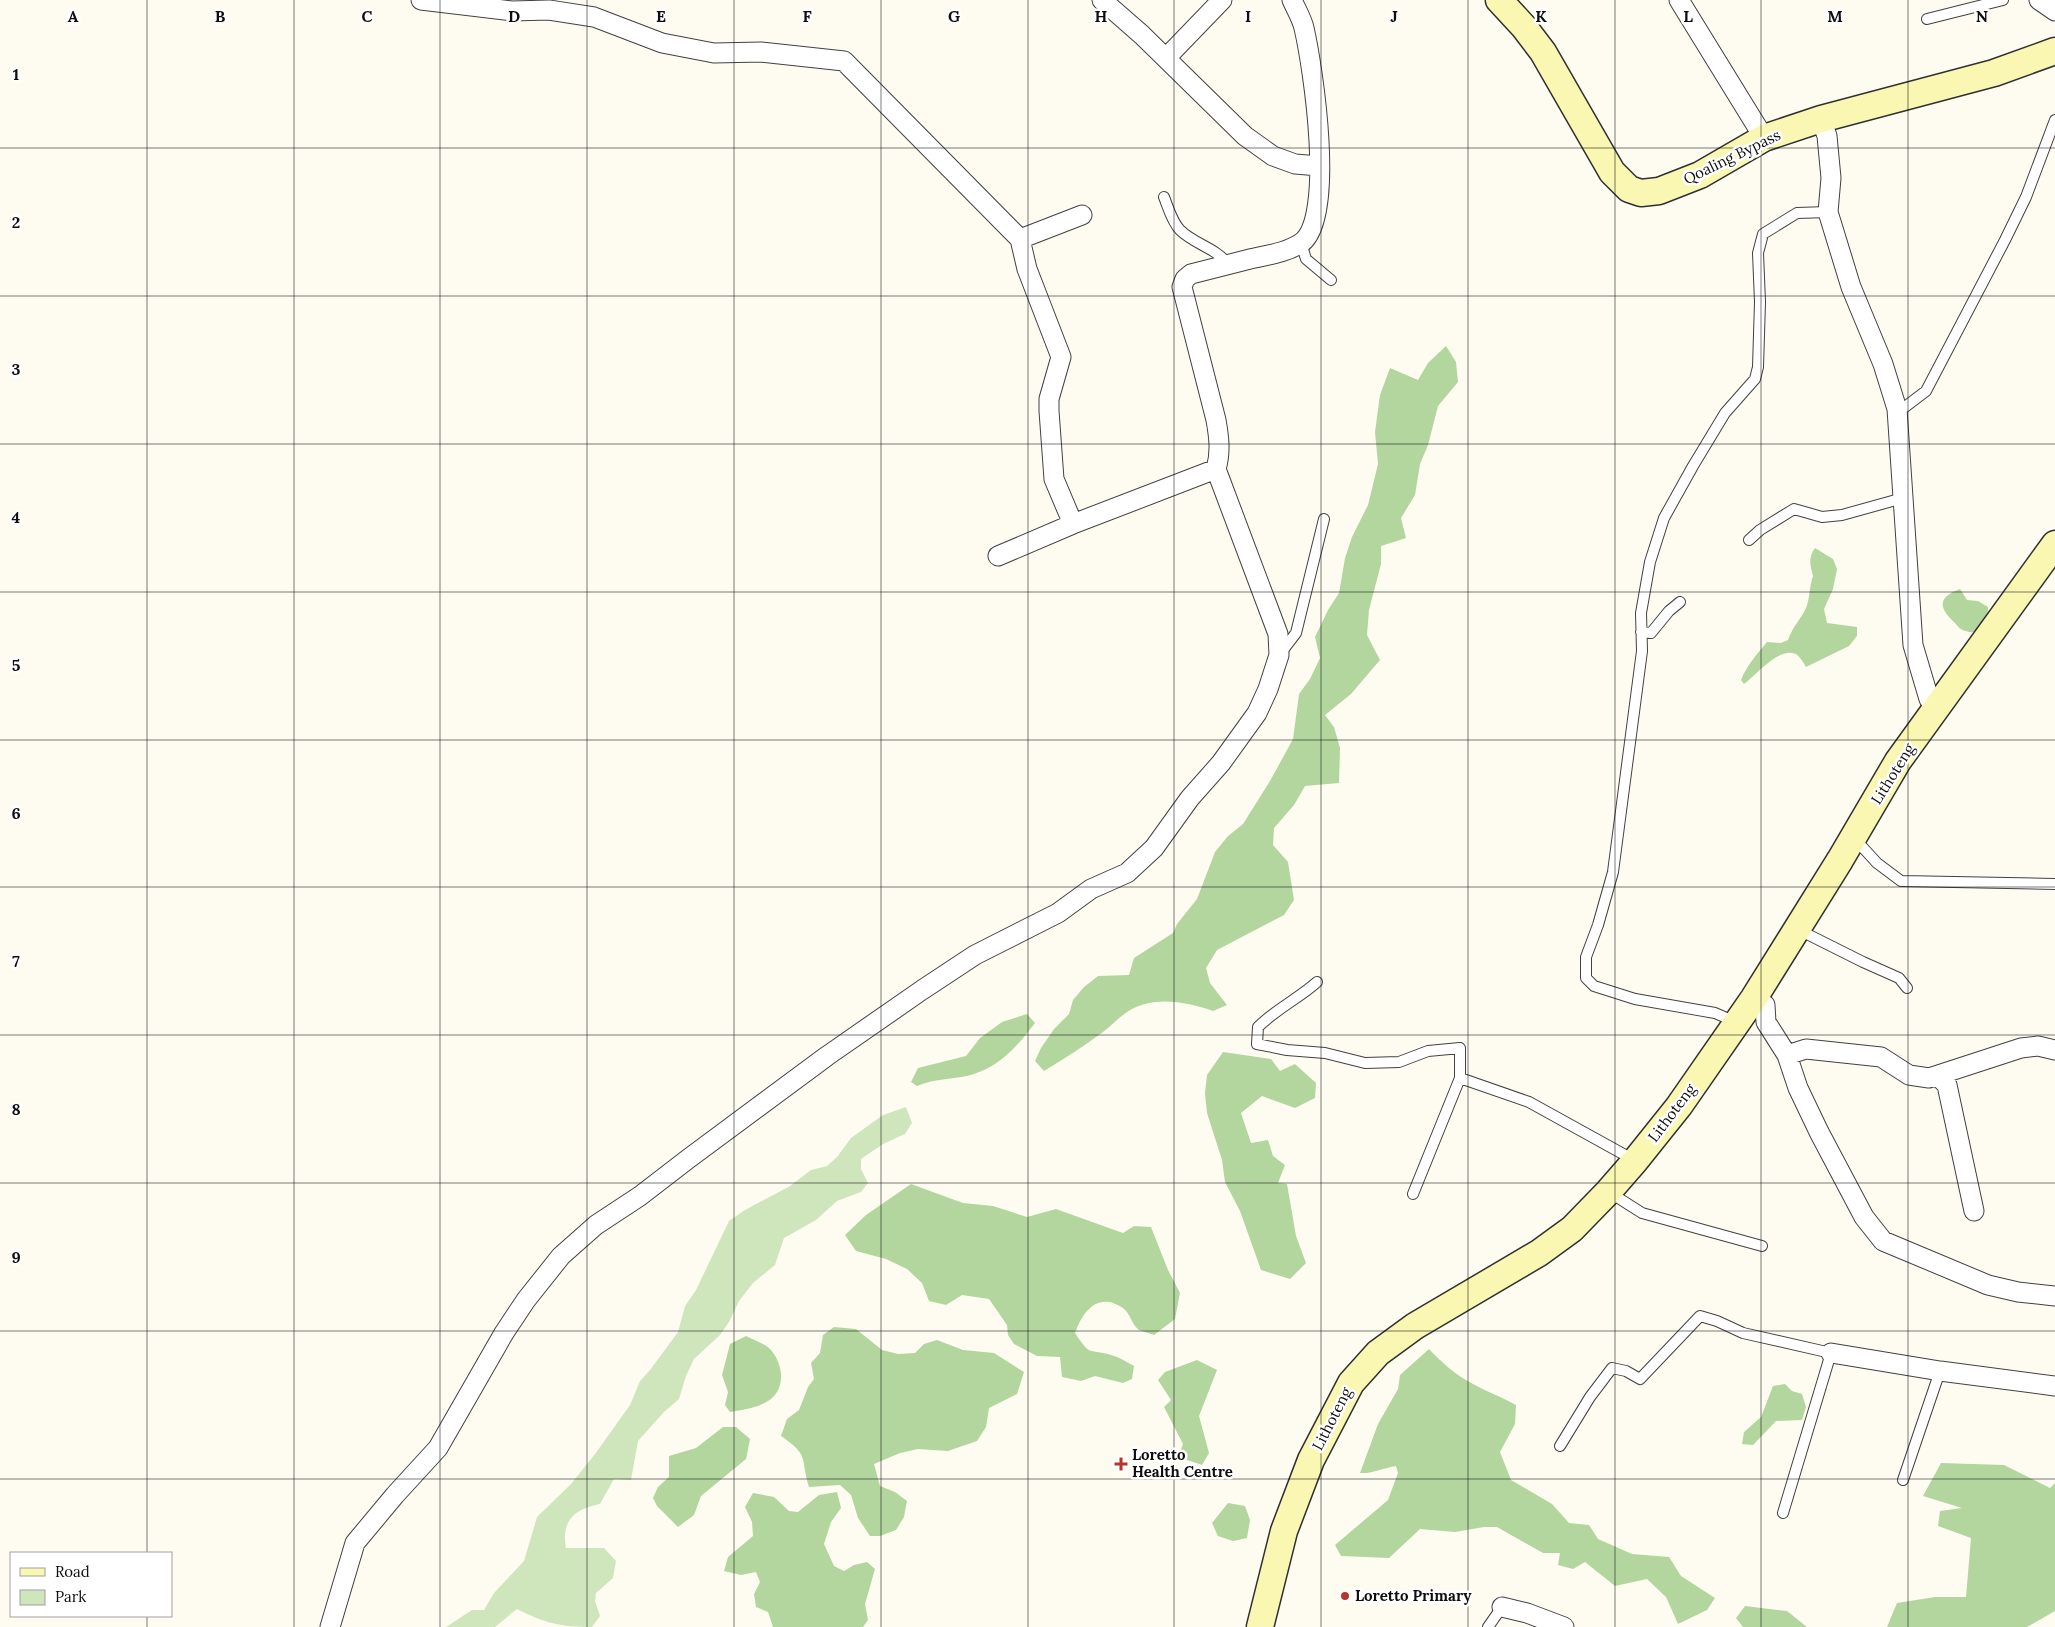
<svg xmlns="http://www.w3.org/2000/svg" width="2055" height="1627" font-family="Lora,serif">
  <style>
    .green { fill: #cfe6bc }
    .forest { fill: #b2d69d }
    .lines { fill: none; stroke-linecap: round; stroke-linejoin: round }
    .service-casing { stroke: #414141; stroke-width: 12 }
    .minor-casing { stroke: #414141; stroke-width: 21 }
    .secondary-casing { stroke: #303030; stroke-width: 29 }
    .service { stroke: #fff; stroke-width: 10 }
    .minor { stroke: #fff; stroke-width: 19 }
    .secondary { stroke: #f9f7b1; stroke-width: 26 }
    .grid { fill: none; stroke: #0e0e0e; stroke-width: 1; stroke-opacity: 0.55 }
    .poi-dot { fill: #b53530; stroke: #fff; stroke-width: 2 }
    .labels { text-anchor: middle; stroke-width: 5; stroke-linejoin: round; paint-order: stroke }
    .street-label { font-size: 15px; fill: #0e0e0e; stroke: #fff }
    .poi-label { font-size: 15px; font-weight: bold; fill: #0e0e0e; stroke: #fff; text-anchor: start }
    .grid-label { font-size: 16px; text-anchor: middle; font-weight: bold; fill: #0e0e0e; stroke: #fff; stroke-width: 5; stroke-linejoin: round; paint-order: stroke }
  </style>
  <rect width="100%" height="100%" fill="#fefcf1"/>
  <!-- green -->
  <path class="green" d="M 906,1107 L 912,1123 L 905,1134 L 883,1144 L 861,1159 L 861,1169 L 868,1183 L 861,1192 L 837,1201 L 816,1220 L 784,1238 L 775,1265 L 753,1283 L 739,1301 L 729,1322 L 720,1335 L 694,1359 L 686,1376 L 679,1399 L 664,1412 L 638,1441 L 631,1480 L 614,1479 L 600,1504 C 574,1509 561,1521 566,1548 L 604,1548 L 616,1561 L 613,1578 L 596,1593 L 595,1601 L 600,1616 L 592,1627 C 561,1627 544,1623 517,1609 L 495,1627 L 446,1627 L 472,1610 L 484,1610 L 494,1593 L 524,1561 L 537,1517 L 571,1484 L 595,1454 L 630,1405 L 640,1381 L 650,1370 L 678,1332 L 685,1306 L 696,1290 L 729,1221 L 745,1210 L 790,1186 L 811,1170 L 827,1166 L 837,1157 L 851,1138 L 883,1115 Z"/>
  <!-- forest -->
  <path class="forest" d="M 1446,346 L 1456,362 L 1458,382 L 1438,406 L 1428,445 L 1420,464 L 1415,495 L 1401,518 L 1406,538 L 1381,546 L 1381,564 L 1369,610 L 1367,635 L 1380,660 L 1351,694 L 1325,715 L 1334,727 L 1340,748 L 1339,783 L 1305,786 L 1294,805 L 1274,828 L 1273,845 L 1288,862 L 1294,900 L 1284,915 L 1217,950 L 1206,968 L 1210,983 L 1227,1005 L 1213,1011 C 1186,1002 1154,995 1127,1012 C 1118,1018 1111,1026 1103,1032 C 1084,1046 1065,1058 1044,1071 L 1035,1061 L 1041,1048 L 1054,1029 L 1069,1014 L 1073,1000 L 1084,987 L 1098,976 L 1129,975 L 1134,958 L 1173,933 L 1177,924 L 1197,899 L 1215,852 L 1228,836 L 1243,824 L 1270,781 L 1293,739 L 1299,694 L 1310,679 L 1320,658 L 1315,637 L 1328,610 L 1339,593 L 1345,558 L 1352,537 L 1368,505 L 1378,464 L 1375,432 L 1380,395 L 1390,368 L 1418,380 L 1428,363 Z
    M 1815,548 L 1833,559 L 1837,569 L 1833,589 L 1824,609 L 1827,623 L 1857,627 L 1857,636 L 1849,646 L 1806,667 C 1803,662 1800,657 1796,654 C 1779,646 1755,676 1744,684 L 1741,680 C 1747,665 1757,654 1767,642 L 1781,643 L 1788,640 C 1793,626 1801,619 1806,608 C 1810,599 1809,587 1813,576 C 1810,565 1808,558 1815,548 Z
    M 1960,589 L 1967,600 L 1978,601 L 1988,607 C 1988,619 1981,637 1966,631 C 1960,630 1958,626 1954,622 C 1938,607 1938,597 1960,589 Z
    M 1027,1014 L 1035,1023 C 1019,1044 1001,1066 974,1074 C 955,1080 935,1078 917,1086 L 911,1082 L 918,1068 L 966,1056 L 980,1038 L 1002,1022 Z
    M 1223,1052 L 1271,1059 L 1280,1071 L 1295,1064 L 1316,1083 L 1315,1098 L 1295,1108 L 1262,1096 L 1241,1113 L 1251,1143 L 1268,1140 L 1273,1156 L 1285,1165 L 1278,1183 L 1287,1184 L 1296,1236 L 1306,1263 L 1290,1279 L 1261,1270 L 1240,1211 L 1225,1182 L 1222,1160 L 1207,1113 L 1205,1093 L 1207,1075 Z
    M 911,1184 L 963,1203 L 993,1206 L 1027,1217 L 1056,1209 L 1123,1233 L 1134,1226 L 1151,1227 L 1168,1270 L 1180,1293 L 1175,1319 L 1154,1335 C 1150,1333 1143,1332 1139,1330 C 1132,1325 1130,1313 1123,1308 C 1098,1291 1083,1311 1075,1333 C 1091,1357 1087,1348 1111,1355 C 1119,1357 1127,1362 1134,1366 L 1132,1379 L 1123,1383 L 1095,1376 L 1081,1381 L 1062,1377 L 1060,1357 L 1037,1356 L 1014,1344 L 1008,1335 L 1007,1325 L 989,1299 L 962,1295 L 946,1305 L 929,1301 L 922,1283 L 907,1269 L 886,1259 L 856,1251 L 845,1235 L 866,1215 Z
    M 834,1327 L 856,1329 L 882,1350 L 898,1354 L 915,1353 L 924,1344 L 937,1340 L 963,1350 L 994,1353 L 1024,1372 L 1017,1394 L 989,1408 L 986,1427 L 977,1441 L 948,1451 L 918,1449 L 900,1453 L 874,1464 L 880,1486 L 895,1492 L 907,1501 L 904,1517 L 896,1530 L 880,1536 L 870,1536 L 858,1518 L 851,1495 L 840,1485 L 809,1487 C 800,1457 810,1456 781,1436 L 787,1419 L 799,1410 L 808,1387 L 814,1379 L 811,1363 L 820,1353 L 823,1335 Z
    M 746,1336 C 753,1340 764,1343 770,1349 C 776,1355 780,1365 781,1373 C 783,1404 754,1408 730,1412 L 725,1405 L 728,1392 L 722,1375 L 730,1344 Z
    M 1429,1349 C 1442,1363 1456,1375 1473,1384 C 1487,1392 1502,1397 1516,1405 L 1515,1424 L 1500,1452 L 1511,1480 L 1552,1504 L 1569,1523 L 1589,1525 L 1598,1539 L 1632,1554 L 1669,1557 L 1681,1576 L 1715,1598 L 1707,1610 L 1678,1624 L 1666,1597 L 1647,1579 L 1615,1586 L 1585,1562 L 1573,1569 L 1558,1565 L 1560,1553 L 1543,1553 L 1497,1527 L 1484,1527 L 1455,1532 L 1420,1529 L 1389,1558 L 1341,1556 L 1335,1545 L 1388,1500 L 1398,1473 L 1396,1466 C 1383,1468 1372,1474 1360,1473 L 1378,1424 L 1398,1389 L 1400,1375 Z
    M 1197,1360 L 1217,1370 L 1199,1416 L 1209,1453 L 1202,1465 L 1178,1457 L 1183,1444 L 1164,1407 L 1171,1400 L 1158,1380 L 1165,1372 Z
    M 1785,1384 L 1792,1391 L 1802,1394 L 1806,1407 L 1802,1420 L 1776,1421 L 1753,1445 L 1742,1444 L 1744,1432 L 1761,1417 L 1773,1386 Z
    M 723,1427 L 736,1427 L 750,1439 L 746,1459 L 701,1496 L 694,1515 L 678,1527 L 657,1506 L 653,1498 L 658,1487 L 669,1477 L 669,1456 L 696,1448 Z
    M 1941,1463 L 2004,1465 L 2050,1488 L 2055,1483 L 2055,1611 L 2027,1627 L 1887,1627 L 1897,1603 L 1935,1597 L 1966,1597 L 1971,1538 L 1938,1526 L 1940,1511 L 1962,1508 L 1923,1496 Z
    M 837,1492 L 841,1508 L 831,1522 L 824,1544 L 834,1566 L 844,1571 L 854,1565 L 867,1562 L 875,1569 L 865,1604 L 868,1620 L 863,1627 L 773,1627 L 768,1612 L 756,1607 L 754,1594 L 760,1582 L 756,1572 L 741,1575 L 724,1571 L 728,1557 L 753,1536 L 752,1522 L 745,1507 L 753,1493 L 774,1497 L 789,1511 L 798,1512 L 819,1495 Z
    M 1228,1503 L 1245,1506 L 1250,1520 L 1247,1538 L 1233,1541 L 1218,1536 L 1212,1523 Z
    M 1745,1606 L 1787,1611 L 1807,1627 L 1743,1627 L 1736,1618 Z"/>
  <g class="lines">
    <!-- service casing -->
    <g class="service-casing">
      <path id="service" d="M 1927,19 L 2003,0
        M 1164,197 C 1168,207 1172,222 1180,230 C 1194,244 1216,248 1228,264
        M 1301,243 L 1306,259 L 1331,280
        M 1897,409 L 1905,407 L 1926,391 L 2005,240 L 2026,197 L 2055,120
        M 1749,540 L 1760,530 L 1794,509 L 1822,517 L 1842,515 L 1903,498
        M 1641,632 L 1651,633 L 1669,611 L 1680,602
        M 1280,654 L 1296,633 L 1324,519
        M 1854,838 L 1877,863 L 1901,881 L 2055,884
        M 1797,929 L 1863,962 L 1899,978 L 1907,988
        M 1317,982 C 1298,999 1276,1009 1258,1027 L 1257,1044 L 1287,1050 L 1325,1053 L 1365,1063 L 1399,1062 L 1428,1051 L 1460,1048 L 1460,1078 L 1413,1194
        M 1736,1022 L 1715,1013 L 1635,999 L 1594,986 L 1586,978 L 1586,957 L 1598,925 L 1613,872 L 1642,651 L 1641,613 L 1650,562 L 1664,518 L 1693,466 L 1725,413 L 1755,379 L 1758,367 L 1760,302 L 1758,253 L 1763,234 L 1797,213 L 1828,212
        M 1460,1078 L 1529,1102 L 1634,1160
        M 1609,1192 L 1642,1213 L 1762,1246
        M 1560,1446 L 1590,1397 L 1612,1368 L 1626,1371 L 1640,1379 L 1700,1316 L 1717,1321 L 1743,1333 L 1831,1353 L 1783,1513
        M 1903,1480 L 1940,1371
        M 1488,1627 L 1502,1607"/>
    </g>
    <!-- minor casing -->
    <g class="minor-casing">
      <path id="minor" d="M 421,0 L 512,11 L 549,10 L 594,17 L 662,43 L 714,53 L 761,52 L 844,61 L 1020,239 L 1027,269 L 1061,357 L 1049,399 L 1049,411 L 1054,479 L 1073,524
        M 1102,0 L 1142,35 L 1245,136 L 1273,156 L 1295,164 L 1319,166
        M 1679,0 L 1764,138
        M 2039,0 L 2055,11
        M 1166,58 L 1222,0
        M 1821,119 L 1827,136 L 1831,178 L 1828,212 L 1851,287 L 1883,364 L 1897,409 L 1913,645 L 1929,699 L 1938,707
        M 1020,239 L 1082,215
        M 998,556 L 1073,524 L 1216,469 C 1221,452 1219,437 1216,420 L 1182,287 L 1185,279 L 1191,274 C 1210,269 1230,264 1250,259 C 1267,255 1286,253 1301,243 C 1336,219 1313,67 1304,28 C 1302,19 1296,9 1292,0
        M 1754,998 L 1765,1005 L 1766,1022 L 1787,1055 L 1798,1088 L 1819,1132 L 1864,1217 L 1883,1241 L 1988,1285 L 2018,1292 L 2055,1296
        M 1787,1055 L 1806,1049 L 1881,1057 L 1909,1075 L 1929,1078 L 2021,1048 L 2038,1046 L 2055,1050
        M 1938,1076 L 1947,1085 L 1974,1211
        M 1831,1353 L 1940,1371 L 2055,1386
        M 1502,1607 L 1527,1613 L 1564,1627
        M 330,1627 L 355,1543 L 395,1495 L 438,1448 L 504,1333 L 526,1300 L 561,1256 L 596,1225 L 640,1196 L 688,1159 L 827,1056 L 922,990 L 975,955 L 1058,913 L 1091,889 L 1127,873 L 1154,848 L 1190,798 L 1221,763 L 1257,713 L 1268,689 L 1279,655 L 1278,634 L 1216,469"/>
    </g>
    <!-- secondary casing -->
    <g class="secondary-casing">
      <path id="secondary" d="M 1499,0 L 1524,27 L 1543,52 L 1612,172 L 1629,189 L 1641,193 L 1659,191 L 1700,175 L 1764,138 L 1821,119 L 1994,73 L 2055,51
        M 1260,1627 L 1284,1531 L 1311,1460 L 1351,1383 L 1378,1353 L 1415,1326 L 1539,1253 L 1572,1229 L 1608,1192 L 1635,1161 L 1679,1106 L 1754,998 L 1840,860 L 1898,761 L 2055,544"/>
    </g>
    <!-- service -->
    <use href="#service" class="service"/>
    <!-- minor -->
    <use href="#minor" class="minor"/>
    <!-- secondary -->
    <use href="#secondary" class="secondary"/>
  </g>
  <!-- grid -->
  <path class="grid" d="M 147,0 L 147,1553M 294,0 L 294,1627M 440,0 L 440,1627M 587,0 L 587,1627M 734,0 L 734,1627M 881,0 L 881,1627M 1028,0 L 1028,1627M 1174,0 L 1174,1627M 1321,0 L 1321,1627M 1468,0 L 1468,1627M 1615,0 L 1615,1627M 1761,0 L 1761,1627M 1908,0 L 1908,1627M 0,148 L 2055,148M 0,296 L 2055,296M 0,444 L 2055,444M 0,592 L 2055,592M 0,740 L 2055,740M 0,887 L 2055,887M 0,1035 L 2055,1035M 0,1183 L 2055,1183M 0,1331 L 2055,1331M 0,1479 L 2055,1479M 147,1616 L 147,1627"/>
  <!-- markers -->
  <g class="poi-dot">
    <path d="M1118.5 1456.5h5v5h5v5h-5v5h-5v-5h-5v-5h5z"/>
    <circle cx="1345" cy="1596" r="5"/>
  </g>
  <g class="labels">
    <!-- street labels -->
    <g class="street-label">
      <text transform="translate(1732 157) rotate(-26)" y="5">Qoaling Bypass</text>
      <text transform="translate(1893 774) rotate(-58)" y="5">Lithoteng</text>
      <text transform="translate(1672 1113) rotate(-53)" y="5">Lithoteng</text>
      <text transform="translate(1332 1419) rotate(-63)" y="5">Lithoteng</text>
    </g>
    <!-- poi labels -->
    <g class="poi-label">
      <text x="1132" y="1460">Loretto<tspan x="1132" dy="17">Health Centre</tspan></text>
      <text x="1355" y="1601">Loretto Primary</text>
    </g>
  </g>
  <g class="grid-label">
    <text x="73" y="22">A</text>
    <text x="220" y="22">B</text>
    <text x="367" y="22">C</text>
    <text x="514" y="22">D</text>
    <text x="661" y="22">E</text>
    <text x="807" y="22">F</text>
    <text x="954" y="22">G</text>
    <text x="1101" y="22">H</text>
    <text x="1248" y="22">I</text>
    <text x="1394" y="22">J</text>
    <text x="1541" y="22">K</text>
    <text x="1688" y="22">L</text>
    <text x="1835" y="22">M</text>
    <text x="1982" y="22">N</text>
    <text x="16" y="80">1</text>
    <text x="16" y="228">2</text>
    <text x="16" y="375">3</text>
    <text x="16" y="523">4</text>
    <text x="16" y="671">5</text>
    <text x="16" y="819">6</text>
    <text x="16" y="967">7</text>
    <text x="16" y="1115">8</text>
    <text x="16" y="1263">9</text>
  </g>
  <!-- legend -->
  <rect x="10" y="1552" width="162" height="65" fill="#ffffff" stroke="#9f9f9f"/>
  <rect x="20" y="1568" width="25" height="8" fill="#f9f7b1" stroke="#9f9f9f"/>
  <text x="55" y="1577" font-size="15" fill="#0e0e0e">Road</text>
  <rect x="20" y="1590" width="25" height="15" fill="#cfe6bc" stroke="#9f9f9f"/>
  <text x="55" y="1602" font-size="15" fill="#0e0e0e">Park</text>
</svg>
